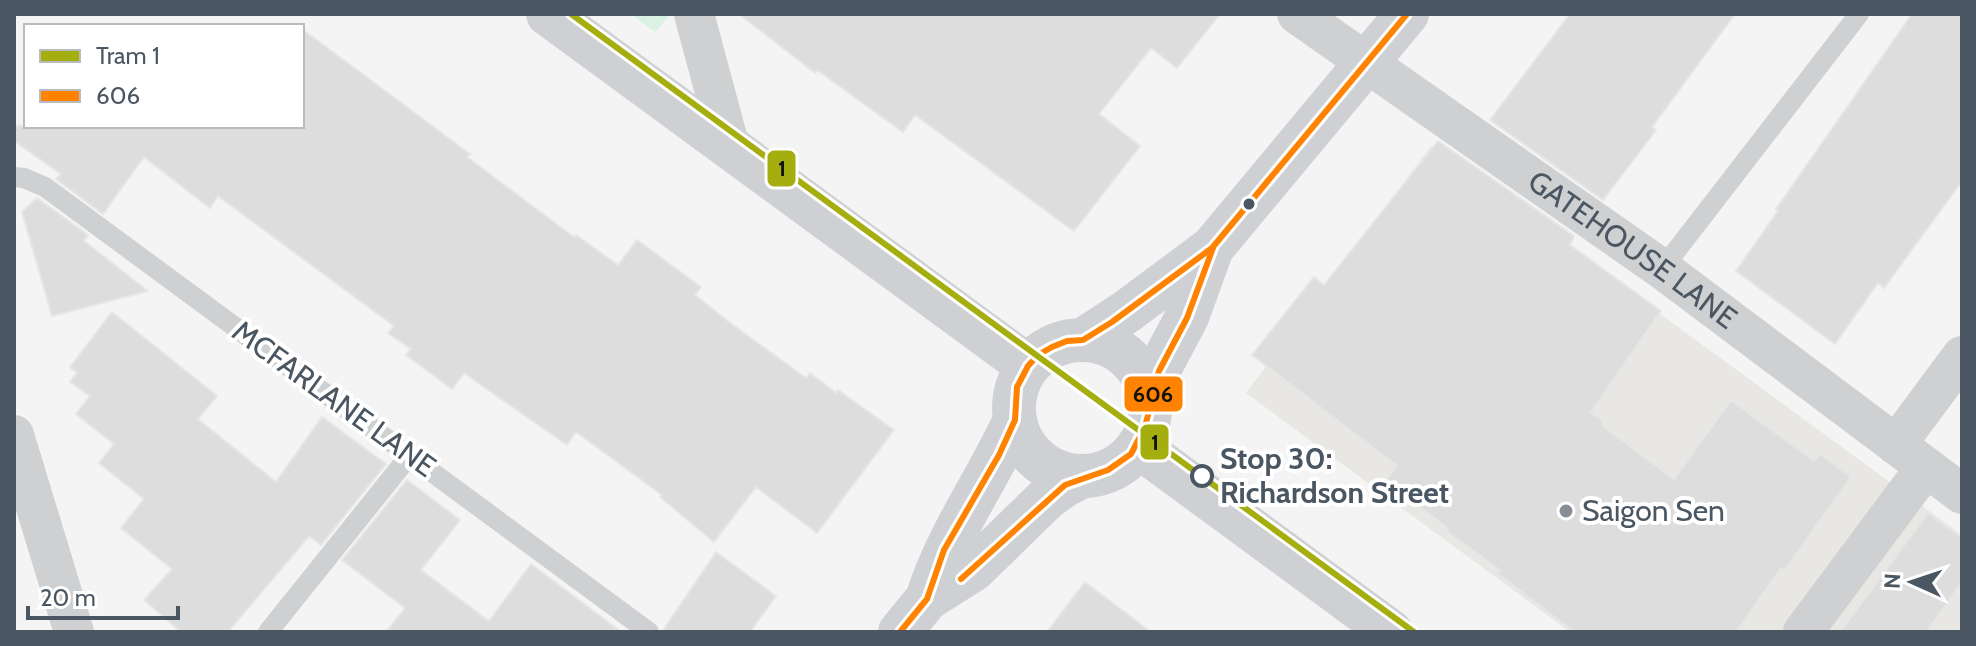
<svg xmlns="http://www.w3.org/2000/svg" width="1976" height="646" font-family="Cabin,sans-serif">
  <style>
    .commercial { fill: #e8e7e3 }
    .green { fill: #d9f2e3 }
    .building { fill: #ddddde; stroke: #e5e6e7; stroke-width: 2 }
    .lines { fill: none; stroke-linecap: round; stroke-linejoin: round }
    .lane { stroke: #ced0d2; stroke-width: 20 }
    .street { stroke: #ced0d2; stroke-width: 40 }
    .secondary { stroke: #ced0d4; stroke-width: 44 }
    .bus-1-casing { stroke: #fff; stroke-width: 12 }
    .bus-1 { stroke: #ff8200; stroke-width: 6 }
    .tram-1-casing { stroke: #fff; stroke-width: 12 }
    .tram-1 { stroke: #a5ae0f; stroke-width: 6 }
    .bus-dot { fill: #4a5661; stroke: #fff; stroke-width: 3 }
    .stop-dot { fill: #fff; stroke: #4a5661; stroke-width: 4 }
    .poi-dot { fill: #868d94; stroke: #fff; stroke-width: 3 }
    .labels { text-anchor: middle; stroke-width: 8; stroke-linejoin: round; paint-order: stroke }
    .street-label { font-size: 30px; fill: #4a5661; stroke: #fff }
    .stop-label { font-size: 30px; font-weight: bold; fill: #4a5661; stroke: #fff; text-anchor: start }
    .poi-label { font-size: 30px; fill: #4a5661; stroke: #fff; text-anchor: start }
    .line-badge { stroke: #fff; stroke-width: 3 }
    .pale-badge-label { font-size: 22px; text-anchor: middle; font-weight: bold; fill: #111 }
  </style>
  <rect width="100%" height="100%" fill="#f4f4f4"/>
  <!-- commercial -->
  <path class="commercial" d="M 1431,146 L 1962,535 L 1962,632 L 1570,632 L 1246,393 Z"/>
  <!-- green -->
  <path class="green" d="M 631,14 L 668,14 L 668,17 L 655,32 Z"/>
  <!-- building -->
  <path class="building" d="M 739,14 L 1220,14 L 1177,68 L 1151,48 L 1099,114 L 1140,146 L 1074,231 L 915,115 L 903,132 L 817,70 L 815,73 Z
    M 1570,14 L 1735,14 L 1652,127 L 1656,130 L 1603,200 L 1490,120 Z
    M 1912,14 L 1962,14 L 1962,181 L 1884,288 L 1878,283 L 1835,344 L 1736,271 L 1778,211 L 1776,209 Z
    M 302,29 L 470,154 L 467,157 L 574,237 L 576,235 L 618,265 L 637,240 L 701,287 L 695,295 L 733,325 L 806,378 L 810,373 L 836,393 L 838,390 L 894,430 L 817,533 L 756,487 L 714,542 L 660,497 L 662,495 L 576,432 L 567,445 L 464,373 L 452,389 L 406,355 L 411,349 L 388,333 L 394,326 L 218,196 L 210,208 L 144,157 L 103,214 L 56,179 L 61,174 L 14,141 L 14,126 L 302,126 Z
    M 1438,141 L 1574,236 L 1570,245 L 1661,311 L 1591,412 L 1604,422 L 1602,425 L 1674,479 L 1731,400 L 1814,461 L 1820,454 L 1851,477 L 1784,571 L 1781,568 L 1736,632 L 1574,632 L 1497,573 L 1500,570 L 1446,531 L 1448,529 L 1386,480 L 1397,466 L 1252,355 L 1314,277 L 1324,285 Z
    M 37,198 L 88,235 L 84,241 L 148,291 L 52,316 L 22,212 Z
    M 112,312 L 217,396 L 198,419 L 276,482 L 322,417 L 386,464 L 321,545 L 309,536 L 228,632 L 181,632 L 144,600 L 172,569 L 121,528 L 144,499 L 99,463 L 114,444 L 76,414 L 90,396 L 70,382 L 77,373 L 70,367 Z
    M 407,480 L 460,520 L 421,570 L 489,621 L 531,564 L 621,632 L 386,632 L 405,608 L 342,560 Z
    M 1928,513 L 1962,538 L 1962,582 L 1926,632 L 1840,632 Z
    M 716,552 L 776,596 L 750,632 L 662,632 Z
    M 1085,582 L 1151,632 L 1047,632 Z"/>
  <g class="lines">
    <!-- lane -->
    <path class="lane" d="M 14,177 L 24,178 L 45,187 L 649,632
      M 1662,269 L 1859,14
      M 268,632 L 410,455"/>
    <!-- street -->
    <g class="street">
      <path d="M 694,14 L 730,148"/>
      <path id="s1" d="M 1297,14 L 1662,269 L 1962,494"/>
      <path d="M 14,435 L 74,632"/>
      <path d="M 1896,445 L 1962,356"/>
      <path d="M 1803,632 L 1926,467"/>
    </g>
    <!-- secondary -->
    <path class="secondary" d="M 548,14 L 1028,366
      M 1083,340 L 1126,312 L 1212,248 L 1407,14
      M1014 408a68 68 0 1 1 136 0a68 68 0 1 1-136 0Z
      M 1149,398 L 1162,364 L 1187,317 L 1212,248
      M 1138,446 L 1391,632
      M 927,599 C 947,535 987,481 1015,420
      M 900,632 L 927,599 L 973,570 L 1047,498 L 1065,485 L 1083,476"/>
    <!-- bus-1 casing -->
    <g class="bus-1-casing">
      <path id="bus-1" d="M 961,579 L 1065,485 L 1108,470 L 1131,454 L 1145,427 L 1159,371 L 1187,318 L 1213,248
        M 900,632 L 927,599 L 944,550 L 999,455 L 1015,420 L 1017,387 L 1028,366 L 1038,355 L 1052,347 L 1067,341 L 1083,340 L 1112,322 L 1212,248 L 1407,14"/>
    </g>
    <!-- bus-1 -->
    <use href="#bus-1" class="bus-1"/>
    <!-- tram-1 casing -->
    <g class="tram-1-casing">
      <path id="tram-1" d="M 571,14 L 1414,632"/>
    </g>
    <!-- tram-1 -->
    <use href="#tram-1" class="tram-1"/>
  </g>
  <!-- markers -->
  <circle class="bus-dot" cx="1249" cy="204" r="7"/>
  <circle class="stop-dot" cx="1202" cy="476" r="10"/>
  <circle class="poi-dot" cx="1566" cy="511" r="8"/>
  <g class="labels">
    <!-- street labels -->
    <g class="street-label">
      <text dy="10" stroke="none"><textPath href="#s1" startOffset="410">GATEHOUSE LANE</textPath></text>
      <text transform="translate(334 399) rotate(36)" y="10">MCFARLANE LANE</text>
    </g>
    <!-- stop labels -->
    <g class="stop-label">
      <text x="1220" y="469">Stop 30:<tspan x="1220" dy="34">Richardson Street</tspan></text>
    </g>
    <!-- poi labels -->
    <g class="poi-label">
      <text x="1582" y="521">Saigon Sen</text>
    </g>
  </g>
  <g class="line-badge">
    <rect x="766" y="149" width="31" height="39" rx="8" fill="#a5ae0f"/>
    <rect x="1123" y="375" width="61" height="38" rx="8" fill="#ff8200"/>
    <rect x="1139" y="423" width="31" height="38" rx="8" fill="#a5ae0f"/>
  </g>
  <g class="pale-badge-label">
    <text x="782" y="176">1</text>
    <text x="1153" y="402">606</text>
    <text x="1155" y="450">1</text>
  </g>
  <!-- border -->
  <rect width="1976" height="646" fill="none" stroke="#4a5661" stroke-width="32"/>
  <!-- legend -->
  <rect x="24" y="24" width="280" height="104" fill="#ffffff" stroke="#b7bbc0" stroke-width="2"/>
  <rect x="40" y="50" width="40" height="12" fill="#a5ae0f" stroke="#b7bbc0" stroke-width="2"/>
  <text x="96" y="64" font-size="24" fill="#4a5661">Tram 1</text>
  <rect x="40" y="90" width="40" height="12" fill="#ff8200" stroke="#b7bbc0" stroke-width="2"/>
  <text x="96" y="104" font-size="24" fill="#4a5661">606</text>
  <!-- north arrow -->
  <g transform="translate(1912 582) rotate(273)" stroke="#ffffff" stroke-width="6" paint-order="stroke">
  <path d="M0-6L14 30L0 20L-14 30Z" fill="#4a5661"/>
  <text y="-12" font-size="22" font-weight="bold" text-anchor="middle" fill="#4a5661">N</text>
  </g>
  <!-- scale -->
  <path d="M28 606v12h150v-12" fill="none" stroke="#4a5661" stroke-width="4"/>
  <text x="40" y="606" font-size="24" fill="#4a5661" stroke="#ffffff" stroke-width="6" paint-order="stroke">20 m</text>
</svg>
